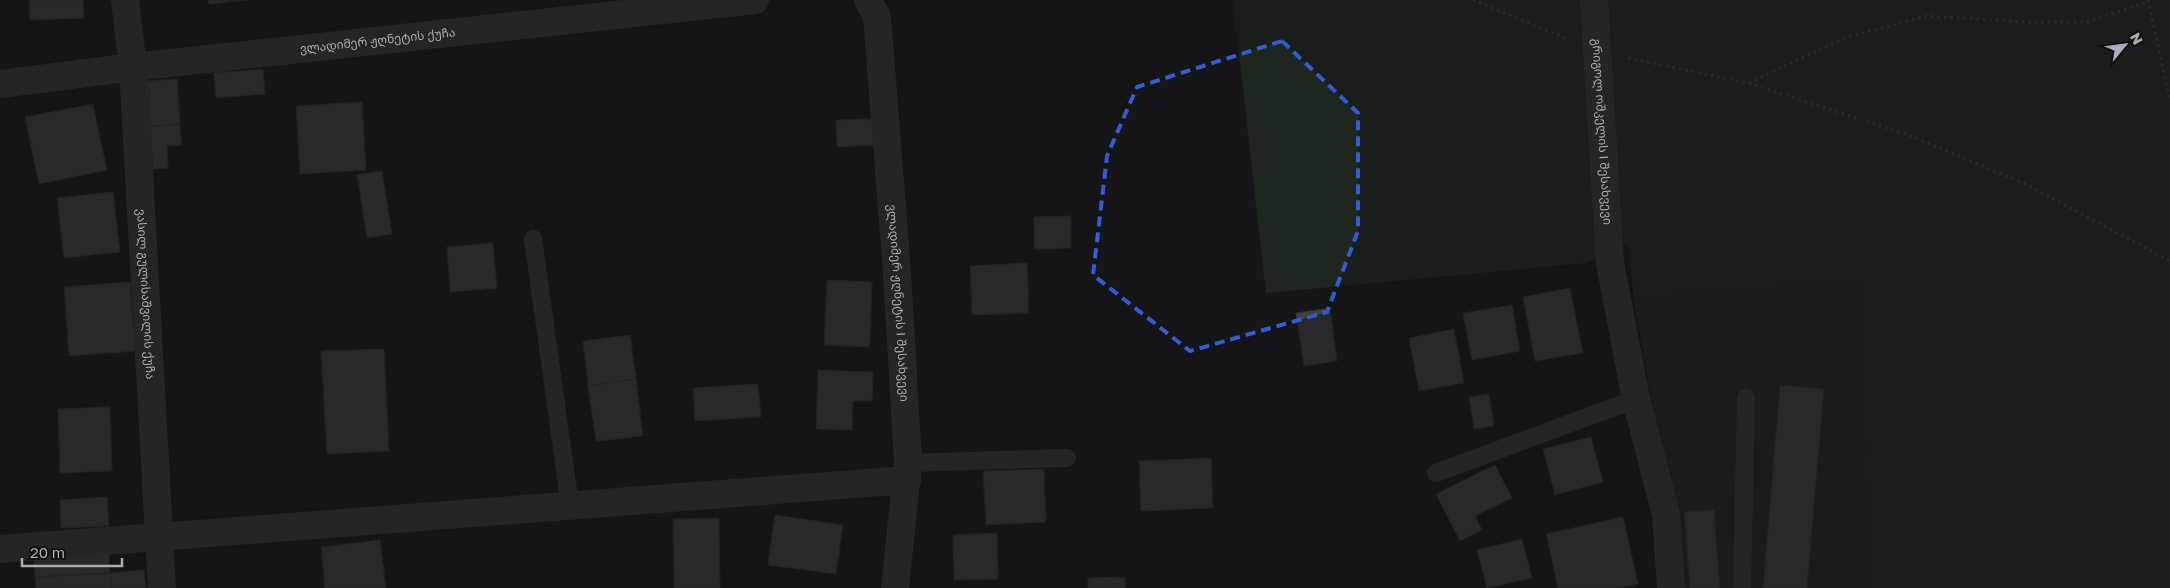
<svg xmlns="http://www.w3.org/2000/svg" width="2170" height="588" font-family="'Golos Text','Noto Sans Georgian',sans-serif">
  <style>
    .built { fill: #222225 }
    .green { fill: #1e261f }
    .building { fill: #404145; stroke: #303034 }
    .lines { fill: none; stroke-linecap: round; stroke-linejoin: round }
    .path { stroke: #3d3f44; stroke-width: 3; stroke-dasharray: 2.5 4; stroke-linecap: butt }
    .lane { stroke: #37383d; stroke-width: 18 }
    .street { stroke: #37383d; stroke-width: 28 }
    .marked { fill: none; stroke: #325cd3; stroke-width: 4; stroke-dasharray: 10 6; stroke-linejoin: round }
    .labels { text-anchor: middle; stroke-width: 4.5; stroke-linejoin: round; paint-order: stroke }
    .street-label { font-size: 12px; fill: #a8adb8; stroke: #111113 }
  </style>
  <rect width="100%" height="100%" fill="#161618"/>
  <!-- built -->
  <path class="built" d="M 1860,280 L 1868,588 L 1680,588 L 1677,548 L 1634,299 Z"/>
  <!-- green -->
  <path class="green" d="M 1233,0 L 2170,0 L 2170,588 L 1868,588 L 1860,280 L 1634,299 L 1628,243 L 1586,263 L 1266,293 Z"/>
  <!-- building -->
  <path class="building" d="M 29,0 L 83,0 L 84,18 L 30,20 Z
    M 208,0 L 247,0 L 209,4 Z
    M 263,69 L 265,94 L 216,98 L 214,73 Z
    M 177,79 L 180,124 L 150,126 L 146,81 Z
    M 362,102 L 366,170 L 300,174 L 296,106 Z
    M 93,104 L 107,170 L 39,184 L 25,117 Z
    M 874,119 L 875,145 L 837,147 L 836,120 Z
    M 180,124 L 182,145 L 167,146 L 168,168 L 153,169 L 150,126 Z
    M 382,171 L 392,234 L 367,238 L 357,175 Z
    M 113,192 L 120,252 L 64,258 L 57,198 Z
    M 1071,216 L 1071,248 L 1034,249 L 1034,217 Z
    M 493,243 L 497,288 L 450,292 L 447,247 Z
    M 1027,263 L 1029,313 L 972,315 L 970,266 Z
    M 827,280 L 872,282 L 870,347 L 824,345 Z
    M 130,282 L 135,351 L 69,356 L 64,287 Z
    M 1570,288 L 1583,353 L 1535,361 L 1523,297 Z
    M 1512,305 L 1520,351 L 1472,360 L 1463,313 Z
    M 1330,308 L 1337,361 L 1304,366 L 1296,313 Z
    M 1454,329 L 1464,383 L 1419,391 L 1409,338 Z
    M 630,335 L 636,379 L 588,386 L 583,341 Z
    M 384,349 L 389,451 L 327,454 L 321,351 Z
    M 818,370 L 873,372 L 872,401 L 853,401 L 852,430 L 816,429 Z
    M 636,379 L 643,436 L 596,441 L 588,386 Z
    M 758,384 L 761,417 L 695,421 L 693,388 Z
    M 1780,385 L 1824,389 L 1807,588 L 1763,588 Z
    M 1489,394 L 1494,426 L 1474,429 L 1469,397 Z
    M 110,407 L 112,471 L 60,473 L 58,409 Z
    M 1591,437 L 1603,482 L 1555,495 L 1543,449 Z
    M 1211,458 L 1213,508 L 1141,511 L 1139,461 Z
    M 1495,465 L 1512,498 L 1475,516 L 1482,530 L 1460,541 L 1436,494 Z
    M 1044,469 L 1046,522 L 986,525 L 983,471 Z
    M 107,497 L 109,526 L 61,528 L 60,500 Z
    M 1714,510 L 1720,588 L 1690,588 L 1684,512 Z
    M 775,515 L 843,525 L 836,574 L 768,565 Z
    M 1623,517 L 1638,584 L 1620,588 L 1558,588 L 1546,534 Z
    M 719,518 L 720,588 L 674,588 L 673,519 Z
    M 997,533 L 998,579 L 954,580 L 953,535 Z
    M 1522,539 L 1532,578 L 1487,588 L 1477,550 Z
    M 380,540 L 386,588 L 325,588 L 321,547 Z
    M 109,551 L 110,573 L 35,577 L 33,556 Z
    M 144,570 L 146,588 L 111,588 L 110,573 Z
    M 110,573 L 111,588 L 36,588 L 35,577 Z
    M 1125,577 L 1125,588 L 1088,588 L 1088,578 Z"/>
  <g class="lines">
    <!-- path -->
    <path class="path" d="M 1473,0 L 1565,38
      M 2148,0 L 2170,100
      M 1628,58 L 1748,83 L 1908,135 L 2028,185 L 2170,261
      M 1749,83 L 1844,38 L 1926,16 L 2024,22 L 2088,22 L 2148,2"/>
    <!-- lane -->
    <path class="lane" d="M 533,239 L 570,505
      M 908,463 L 1067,458
      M 1436,473 L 1636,399
      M 1742,588 L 1746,398"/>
    <!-- street -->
    <g class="street">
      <path id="s1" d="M 125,0 L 133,67 L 162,588"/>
      <path id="s2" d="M 868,0 L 877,17 L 897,272 L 908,463 L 895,588"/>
      <path id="s3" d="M 1594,0 L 1610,263 L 1636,399 L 1666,514 L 1671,588"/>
      <path id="s4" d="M 0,84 L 133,67 L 755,0"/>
      <path d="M 0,549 L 907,480"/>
    </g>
  </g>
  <!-- marked area -->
  <path d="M0 0H2170V588H0ZM 1282,41 L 1358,113 L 1358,231 L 1327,312 L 1190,351 L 1093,275 L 1107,156 L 1137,87 Z" fill="#161618" fill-opacity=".55" fill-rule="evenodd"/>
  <path class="marked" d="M 1282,41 L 1358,113 L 1358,231 L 1327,312 L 1190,351 L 1093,275 L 1107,156 L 1137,87 Z"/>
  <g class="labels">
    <!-- street labels -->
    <g class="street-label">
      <text dy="4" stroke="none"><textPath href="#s4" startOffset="380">ვლადიმერ ჟღნეტის ქუჩა</textPath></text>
      <text dy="4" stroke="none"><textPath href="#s3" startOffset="132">გრიგოლ ოშკელის I შესახვევი</textPath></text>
      <text dy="4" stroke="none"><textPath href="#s1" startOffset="295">ვასილ გულისაშვილის ქუჩა</textPath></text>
      <text dy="4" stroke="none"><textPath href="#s2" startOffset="306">ვლადიმერ ჟღნეტის I შესახვევი</textPath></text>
    </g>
  </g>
  <!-- north arrow -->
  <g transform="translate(2125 45) rotate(61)" stroke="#111113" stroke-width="4" paint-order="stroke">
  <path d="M0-4L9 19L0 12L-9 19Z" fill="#a8adb8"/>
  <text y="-8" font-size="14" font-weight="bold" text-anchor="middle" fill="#a8adb8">N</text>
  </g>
  <!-- scale -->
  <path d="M22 558v8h100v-8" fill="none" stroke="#a8adb8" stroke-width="2.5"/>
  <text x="30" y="558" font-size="15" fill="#a8adb8" stroke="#111113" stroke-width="4" paint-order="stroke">20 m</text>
</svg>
